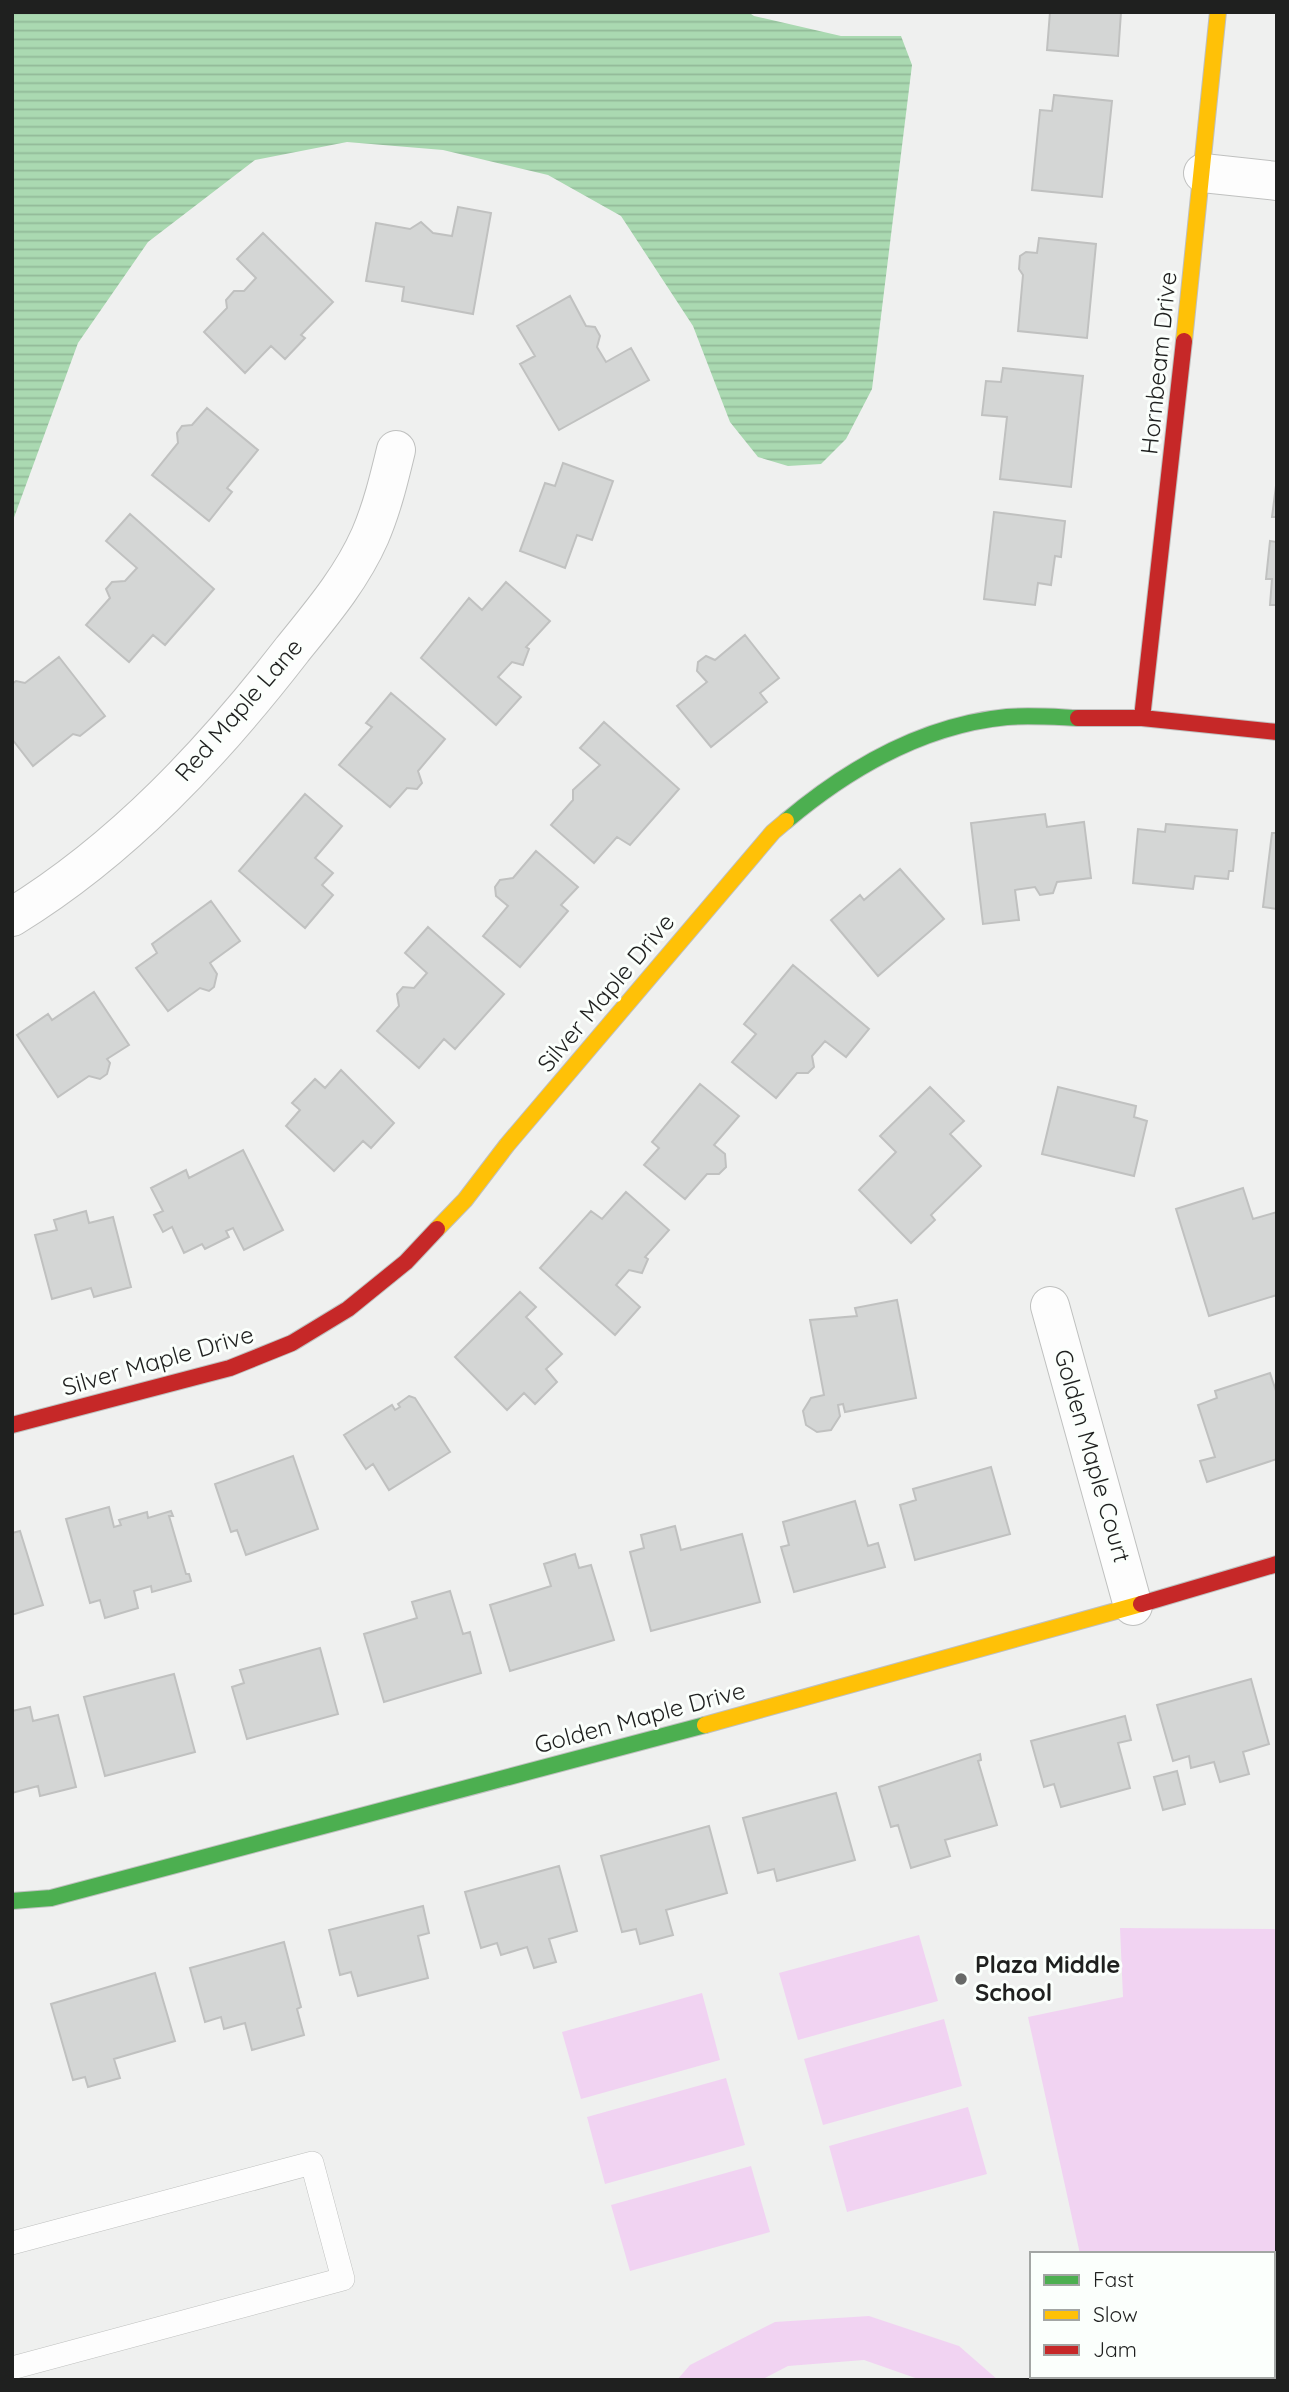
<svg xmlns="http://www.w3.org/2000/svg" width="1289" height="2392" font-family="Quicksand,sans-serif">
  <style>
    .pitch { fill: #f1d3f2 }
    .water { fill: url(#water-rules) }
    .building { fill: #d4d6d5; stroke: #c0c1c0; stroke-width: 2 }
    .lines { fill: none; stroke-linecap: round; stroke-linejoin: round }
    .lane-casing { stroke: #bfc0bf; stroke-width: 24 }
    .street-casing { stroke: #bfc0bf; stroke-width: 40 }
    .fast-casing { stroke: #bfc0bf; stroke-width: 18 }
    .slow-casing { stroke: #bfc0bf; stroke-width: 18 }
    .jam-casing { stroke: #bfc0bf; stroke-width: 18 }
    .lane { stroke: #fdfdfd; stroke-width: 23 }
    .street { stroke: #fdfdfd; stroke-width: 38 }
    .fast { stroke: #4caf50; stroke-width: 16 }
    .slow { stroke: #ffc107; stroke-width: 16 }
    .jam { stroke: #c62828; stroke-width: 16 }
    .poi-dot { fill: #686968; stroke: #fbfffc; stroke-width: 2.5 }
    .labels { text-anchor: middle; stroke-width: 6; stroke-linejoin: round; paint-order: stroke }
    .street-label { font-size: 24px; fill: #1f201f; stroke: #fbfffc }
    .poi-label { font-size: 24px; font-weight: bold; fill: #1f201f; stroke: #fbfffc; text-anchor: start }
  </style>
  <defs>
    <pattern id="water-rules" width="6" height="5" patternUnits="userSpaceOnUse" patternTransform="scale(1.75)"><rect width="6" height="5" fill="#aad9b1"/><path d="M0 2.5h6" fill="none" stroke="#92ba98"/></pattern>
  </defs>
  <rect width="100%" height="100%" fill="#eff0ef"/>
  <!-- pitch -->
  <path class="pitch" d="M 1120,1928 L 1277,1929 L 1277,2380 L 1107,2380 L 1106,2376 L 1273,2376 L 1273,2254 L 1080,2254 L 1028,2017 L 1123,1997 Z
    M 919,1935 L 938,2001 L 798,2040 L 779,1973 Z
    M 702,1993 L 720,2060 L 581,2099 L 562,2032 Z
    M 944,2019 L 962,2086 L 823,2125 L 804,2059 Z
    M 726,2078 L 745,2145 L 605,2184 L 587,2117 Z
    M 968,2107 L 987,2174 L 847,2212 L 829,2146 Z
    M 751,2166 L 770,2232 L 630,2271 L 611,2205 Z
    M 869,2316 L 959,2346 L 998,2380 L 921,2380 L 864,2360 L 788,2366 L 761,2380 L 677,2380 L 690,2365 L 775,2322 Z"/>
  <!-- water -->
  <path class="water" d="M 12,12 L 748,12 L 754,16 L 841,36 L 901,36 L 912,65 L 872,389 L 846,439 L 821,464 L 788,466 L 758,457 L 730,422 L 693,326 L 621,216 L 548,175 L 443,150 L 347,142 L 255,160 L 148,242 L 78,343 L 12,523 Z"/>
  <!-- building -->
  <path class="building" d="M 1050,12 L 1121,12 L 1118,56 L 1047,50 Z
    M 1054,95 L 1112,101 L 1102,197 L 1032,190 L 1040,110 L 1052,111 Z
    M 458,207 L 491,213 L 473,314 L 402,301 L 404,287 L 366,281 L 376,223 L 410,229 L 421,222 L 433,233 L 452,236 Z
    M 263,233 L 333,302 L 301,335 L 305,338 L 285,359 L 271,346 L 245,373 L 204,332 L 227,308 L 226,300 L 234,291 L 244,291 L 256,278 L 237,259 Z
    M 1039,238 L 1096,244 L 1087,338 L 1018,331 L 1023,275 L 1019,269 L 1020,256 L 1026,252 L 1037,253 Z
    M 570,296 L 586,326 L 595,327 L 600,336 L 597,347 L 606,362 L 631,348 L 649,380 L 559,430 L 520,364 L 535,356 L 517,326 Z
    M 1003,368 L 1083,376 L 1071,487 L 1000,479 L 1007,417 L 982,415 L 986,381 L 1001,382 Z
    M 207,408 L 258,450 L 227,488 L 232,492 L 209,521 L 152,475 L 178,443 L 177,433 L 182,426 L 192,425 Z
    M 563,463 L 613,481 L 592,540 L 577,535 L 565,568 L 520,551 L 545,483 L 555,486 Z
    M 1277,478 L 1277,517 L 1272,517 Z
    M 994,512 L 1065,521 L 1061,557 L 1055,556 L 1051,585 L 1038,583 L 1035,605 L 984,599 Z
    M 130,514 L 214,589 L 165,645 L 153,635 L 129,662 L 86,625 L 110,598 L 106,589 L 112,582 L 125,581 L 137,568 L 106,541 Z
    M 1270,541 L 1277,542 L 1277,605 L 1270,605 L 1272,579 L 1266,579 Z
    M 506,582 L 550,621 L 526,647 L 529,649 L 523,665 L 512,662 L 498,677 L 521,697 L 496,725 L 421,658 L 469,598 L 482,610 Z
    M 745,635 L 779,678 L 760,693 L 767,702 L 711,747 L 677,706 L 707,682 L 697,671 L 698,662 L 706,656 L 715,660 Z
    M 59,657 L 105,716 L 80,736 L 73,734 L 33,766 L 12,739 L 12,684 L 16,681 L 25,683 Z
    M 391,693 L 445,739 L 418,771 L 422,783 L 417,789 L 407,788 L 390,807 L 339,765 L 372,727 L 366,723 Z
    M 604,722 L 679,789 L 630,845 L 617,837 L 594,863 L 551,825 L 573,800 L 573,790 L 600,765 L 580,748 Z
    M 305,794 L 342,826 L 315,858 L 333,873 L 322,885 L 333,895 L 305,928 L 239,871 Z
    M 1045,814 L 1047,827 L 1084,822 L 1091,878 L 1057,882 L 1053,893 L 1040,895 L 1035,887 L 1015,890 L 1019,920 L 983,924 L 971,823 Z
    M 1166,824 L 1237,830 L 1233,871 L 1229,871 L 1228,879 L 1195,876 L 1193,889 L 1133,883 L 1138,829 L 1165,832 Z
    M 1272,833 L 1277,833 L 1277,909 L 1263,907 Z
    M 536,851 L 578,887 L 561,905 L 568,911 L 520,967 L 483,936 L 508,906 L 496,896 L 495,887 L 500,880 L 513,878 Z
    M 900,869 L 944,919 L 878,976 L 831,920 L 860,895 L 864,900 Z
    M 211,901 L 240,941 L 210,963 L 217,974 L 214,987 L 209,991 L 200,988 L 168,1011 L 136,968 L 157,953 L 152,944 Z
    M 428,927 L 504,994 L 455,1049 L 444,1039 L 419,1068 L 377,1031 L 399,1006 L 397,994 L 403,987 L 414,988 L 427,973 L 405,953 Z
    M 793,965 L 869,1029 L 846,1057 L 825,1041 L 812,1056 L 814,1067 L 808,1073 L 797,1073 L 776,1098 L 732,1062 L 756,1034 L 744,1024 Z
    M 94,992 L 129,1045 L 107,1059 L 110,1063 L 107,1074 L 100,1079 L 89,1076 L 58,1097 L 17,1035 L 48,1014 L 52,1020 Z
    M 341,1070 L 394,1123 L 371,1148 L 363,1141 L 334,1171 L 286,1126 L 300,1110 L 292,1103 L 315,1079 L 325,1088 Z
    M 700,1084 L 739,1116 L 714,1145 L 725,1154 L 726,1167 L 719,1174 L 707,1174 L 685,1199 L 644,1165 L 659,1148 L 652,1142 Z
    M 930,1087 L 964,1121 L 950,1134 L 981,1166 L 931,1215 L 935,1220 L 911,1243 L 859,1190 L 896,1152 L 880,1136 Z
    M 1058,1087 L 1136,1106 L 1134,1117 L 1147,1121 L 1134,1176 L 1042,1154 Z
    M 243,1150 L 283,1230 L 244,1250 L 233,1228 L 226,1231 L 229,1237 L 205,1249 L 202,1244 L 184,1253 L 172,1227 L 163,1232 L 154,1215 L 163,1211 L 151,1188 L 186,1170 L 189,1178 Z
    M 1243,1188 L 1253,1219 L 1277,1212 L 1277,1295 L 1209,1316 L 1176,1209 Z
    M 626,1192 L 669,1230 L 645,1257 L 648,1259 L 642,1273 L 629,1270 L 616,1285 L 640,1307 L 615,1335 L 540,1268 L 591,1211 L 602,1219 Z
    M 86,1211 L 89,1223 L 113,1217 L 131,1287 L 94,1297 L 91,1288 L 52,1299 L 35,1235 L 57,1230 L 54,1220 Z
    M 520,1292 L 536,1307 L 526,1317 L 562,1354 L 546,1369 L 557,1382 L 535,1404 L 524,1393 L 507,1410 L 455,1357 Z
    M 897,1300 L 916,1398 L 845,1412 L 843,1404 L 838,1405 L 840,1416 L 831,1430 L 817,1432 L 806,1425 L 803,1411 L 811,1398 L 824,1395 L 810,1320 L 857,1316 L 855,1308 Z
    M 1270,1373 L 1277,1394 L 1277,1459 L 1207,1482 L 1200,1461 L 1215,1457 L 1198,1405 L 1217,1398 L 1215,1391 Z
    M 409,1396 L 415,1398 L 450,1452 L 389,1490 L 373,1464 L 366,1469 L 344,1435 L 392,1405 L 395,1410 L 400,1407 L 398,1404 Z
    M 293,1456 L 318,1529 L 246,1555 L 237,1530 L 231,1532 L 215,1484 Z
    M 991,1467 L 1010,1534 L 915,1560 L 900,1505 L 916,1500 L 913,1489 Z
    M 855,1501 L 868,1546 L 878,1543 L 885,1567 L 794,1592 L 781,1547 L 789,1545 L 783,1522 Z
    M 109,1507 L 114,1527 L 121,1525 L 119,1520 L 147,1512 L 148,1518 L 171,1511 L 173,1516 L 169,1516 L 186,1574 L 189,1574 L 191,1581 L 152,1592 L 151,1586 L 134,1591 L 138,1608 L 105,1618 L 100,1600 L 90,1603 L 66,1519 Z
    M 675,1526 L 681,1550 L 742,1534 L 760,1602 L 651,1631 L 630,1552 L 644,1548 L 641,1535 Z
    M 20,1531 L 43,1605 L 12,1615 L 12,1533 Z
    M 575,1554 L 579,1568 L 591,1565 L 614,1640 L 510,1671 L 490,1605 L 551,1586 L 544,1564 Z
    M 450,1591 L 463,1634 L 470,1632 L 481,1673 L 384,1702 L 364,1634 L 417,1618 L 412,1602 Z
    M 320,1648 L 338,1714 L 247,1739 L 232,1687 L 244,1683 L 240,1670 Z
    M 174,1674 L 195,1752 L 105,1776 L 84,1697 Z
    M 1251,1679 L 1269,1744 L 1243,1752 L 1249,1774 L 1220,1782 L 1214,1762 L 1191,1768 L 1189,1756 L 1173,1761 L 1157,1705 Z
    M 30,1707 L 33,1721 L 58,1715 L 76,1787 L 40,1796 L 38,1786 L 12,1793 L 12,1711 Z
    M 1125,1716 L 1131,1740 L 1118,1743 L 1130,1788 L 1061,1807 L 1054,1784 L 1044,1787 L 1031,1741 Z
    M 980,1754 L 981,1760 L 978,1761 L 997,1825 L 945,1840 L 950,1856 L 911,1868 L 898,1825 L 891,1827 L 879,1787 Z
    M 1177,1771 L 1185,1804 L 1163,1810 L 1154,1777 Z
    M 836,1793 L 855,1860 L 777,1881 L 774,1869 L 758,1873 L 743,1818 Z
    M 709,1826 L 727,1893 L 666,1910 L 673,1935 L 640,1944 L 636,1929 L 622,1932 L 601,1856 Z
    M 559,1866 L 577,1931 L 549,1939 L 556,1962 L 534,1968 L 527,1947 L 501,1955 L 497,1943 L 481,1948 L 465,1892 Z
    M 423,1906 L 429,1933 L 418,1936 L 428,1978 L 358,1996 L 351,1972 L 340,1975 L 329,1930 Z
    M 284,1942 L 301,2007 L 297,2009 L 304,2035 L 252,2050 L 245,2023 L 224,2029 L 221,2017 L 205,2022 L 190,1968 Z
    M 155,1973 L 175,2041 L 114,2059 L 120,2078 L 88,2087 L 85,2077 L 73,2080 L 51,2004 Z"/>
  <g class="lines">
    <!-- lane casing -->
    <g class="lane-casing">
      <path id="lane" d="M 12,2243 L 312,2163 L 343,2279 L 12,2368"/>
    </g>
    <!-- street casing -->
    <g class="street-casing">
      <path id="street" d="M 1203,173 L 1277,181
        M 12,917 C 123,849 213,752 292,650 C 321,614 351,579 370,536 C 382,508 389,479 396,450
        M 1050,1306 L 1133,1606"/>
    </g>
    <!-- fast casing -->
    <g class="fast-casing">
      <path id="fast" d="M 786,821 C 849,768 923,725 1007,717 C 1030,715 1055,717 1078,718
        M 12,1901 L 51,1898 L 705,1725"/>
    </g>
    <!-- slow casing -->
    <g class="slow-casing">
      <path id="slow" d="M 1184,341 L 1218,12
        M 437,1229 L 465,1200 L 507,1145 L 773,832 L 786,821
        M 705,1725 L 1141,1604"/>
    </g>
    <!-- jam casing -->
    <g class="jam-casing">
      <path id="jam" d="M 1078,718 L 1142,718 L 1277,732
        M 1142,718 L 1184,341
        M 12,1425 L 230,1368 L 292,1343 L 348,1309 L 406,1262 L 437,1229
        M 1141,1604 L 1277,1564"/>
    </g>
    <!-- lane -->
    <use href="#lane" class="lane"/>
    <!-- street -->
    <use href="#street" class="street"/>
    <!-- fast -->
    <use href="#fast" class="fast"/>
    <!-- slow -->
    <use href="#slow" class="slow"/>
    <!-- jam -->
    <use href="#jam" class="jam"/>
  </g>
  <!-- markers -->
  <circle class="poi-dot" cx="961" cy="1979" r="7"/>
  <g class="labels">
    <!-- street labels -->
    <g class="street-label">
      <text transform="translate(1159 363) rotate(-84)" y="8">Hornbeam Drive</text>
      <text transform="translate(239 710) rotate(-49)" y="8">Red Maple Lane</text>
      <text transform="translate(606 993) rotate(-50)" y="8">Silver Maple Drive</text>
      <text transform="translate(158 1361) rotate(-16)" y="8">Silver Maple Drive</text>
      <text transform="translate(1092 1456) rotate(74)" y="8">Golden Maple Court</text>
      <text transform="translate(640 1718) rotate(-15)" y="8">Golden Maple Drive</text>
    </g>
    <!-- poi labels -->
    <g class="poi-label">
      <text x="975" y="1973">Plaza Middle<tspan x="975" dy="28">School</tspan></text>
    </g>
  </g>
  <!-- border -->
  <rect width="1289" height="2392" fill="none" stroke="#1f201f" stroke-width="28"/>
  <!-- legend -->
  <rect x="1030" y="2252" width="245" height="126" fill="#fbfffc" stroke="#a3a6a4" stroke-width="2"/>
  <rect x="1044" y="2275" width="35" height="10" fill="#4caf50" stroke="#a3a6a4" stroke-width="2"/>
  <text x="1093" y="2287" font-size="21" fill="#1f201f">Fast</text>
  <rect x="1044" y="2310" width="35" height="10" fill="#ffc107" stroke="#a3a6a4" stroke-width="2"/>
  <text x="1093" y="2322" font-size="21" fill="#1f201f">Slow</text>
  <rect x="1044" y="2345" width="35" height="10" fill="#c62828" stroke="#a3a6a4" stroke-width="2"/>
  <text x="1093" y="2357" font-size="21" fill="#1f201f">Jam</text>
</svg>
